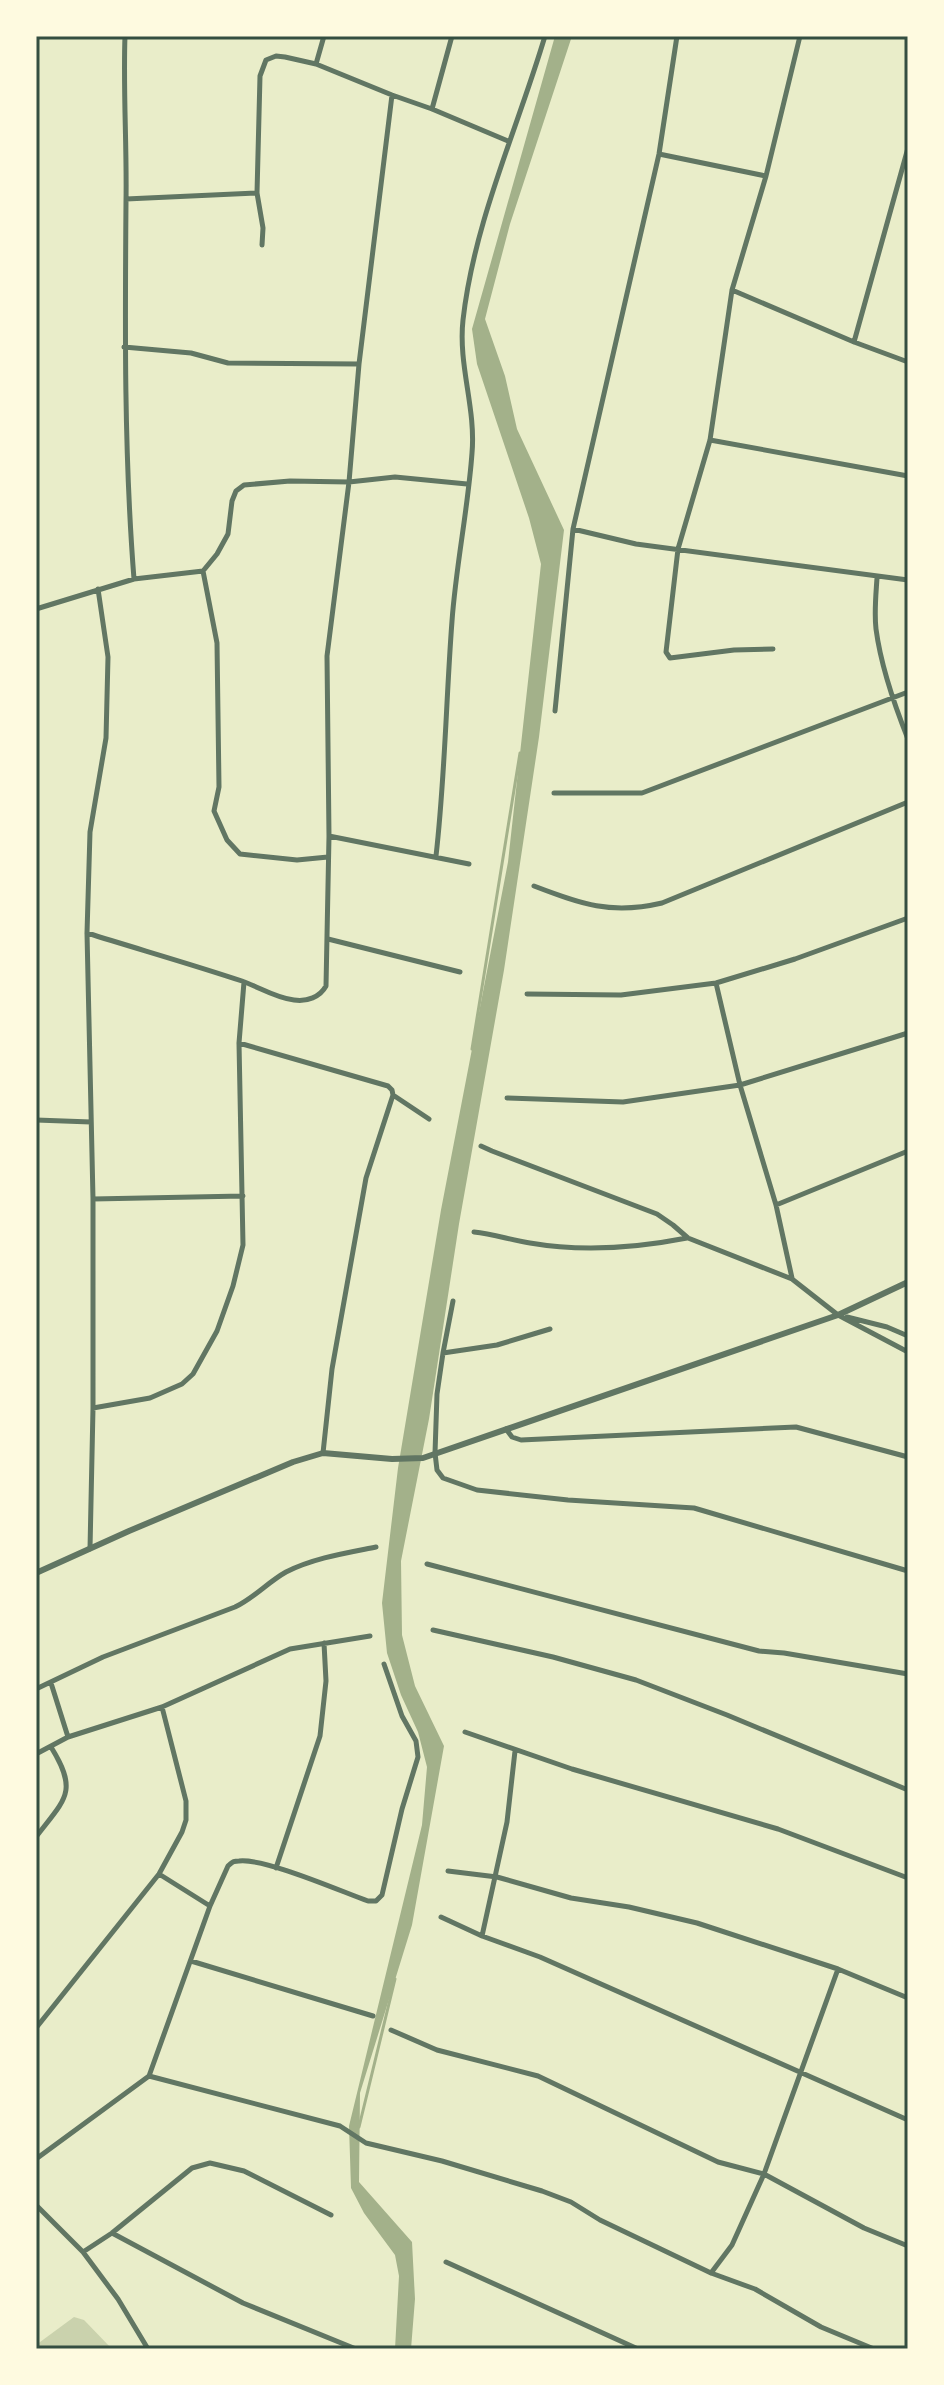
<svg xmlns="http://www.w3.org/2000/svg" width="944" height="2385" font-family="'Alegreya Sans',sans-serif">
  <style>
    .green { fill: #cad2ad }
    .water { fill: #a3b18a }
    .lines { fill: none; stroke-linecap: round; stroke-linejoin: round }
    .stream { stroke: #a3b18a; stroke-width: 3 }
    .minor { stroke: #617663; stroke-width: 5 }
    .tertiary { stroke: #617663; stroke-width: 6 }
    .neatline { fill: none; stroke: #344e41; stroke-width: 3 }
  </style>
  <rect width="100%" height="100%" fill="#e9edc9"/>
  <!-- green -->
  <path class="green" d="M 74,2317 L 84,2320 L 112,2349 L 36,2349 L 36,2345 Z"/>
  <!-- water -->
  <path class="water" d="M 555,36 L 572,36 L 510,224 L 485,319 L 505,376 L 517,429 L 564,530 L 539,737 L 504,970 L 459,1224 L 429,1419 L 401,1561 L 402,1635 L 415,1686 L 444,1746 L 412,1925 L 360,2093 L 359,2182 L 412,2242 L 415,2299 L 411,2349 L 395,2349 L 399,2276 L 395,2255 L 364,2213 L 351,2188 L 349,2126 L 422,1825 L 427,1767 L 418,1732 L 401,1695 L 387,1653 L 382,1603 L 398,1468 L 441,1210 L 508,862 L 541,564 L 529,518 L 477,364 L 472,329 Z"/>
  <g class="lines">
    <!-- stream -->
    <path class="stream" d="M 472,1049 L 520,753
      M 359,2127 L 395,1979"/>
    <!-- minor -->
    <path class="minor" d="M 125,36 C 123,91 127,146 126,201 C 125,327 124,453 134,579
      M 316,64 L 324,36
      M 432,109 L 452,36
      M 659,154 L 766,176
      M 126,199 L 257,193
      M 262,245 L 263,228 L 257,193 L 260,76 L 266,60 L 276,56 L 285,57 L 316,64 L 392,95 L 432,109 L 508,141
      M 732,290 L 854,342 L 908,362
      M 854,342 L 908,148
      M 124,347 L 191,353 L 228,363 L 359,364
      M 710,440 L 908,476
      M 573,529 L 636,544 L 908,580
      M 203,571 L 217,643 L 219,787 L 214,811 L 227,840 L 240,854 L 297,860 L 328,857
      M 203,571 L 217,554 L 228,534 L 232,501 L 236,491 L 244,485 L 290,481 L 349,482 L 395,477 L 467,484
      M 877,578 C 876,594 874,612 876,629 C 881,667 894,704 908,739
      M 36,609 L 134,579 L 203,571
      M 773,649 L 734,650 L 670,658 L 666,652 L 678,549 L 710,440 L 732,290 L 766,176 L 800,36
      M 555,711 L 573,529 L 659,154 L 677,36
      M 554,793 L 642,793 L 908,692
      M 329,836 L 469,864
      M 436,856 C 445,778 446,700 452,621 C 456,565 468,509 472,453 C 476,408 458,365 463,320 C 474,222 517,130 545,36
      M 534,886 C 581,904 611,915 662,903 L 908,802
      M 87,933 C 138,949 191,964 242,981 C 259,987 276,998 294,1000 C 307,1002 320,997 326,986 L 329,836 L 327,656 L 349,482 L 359,364 L 392,95
      M 328,939 L 460,972
      M 716,983 L 740,1085 L 776,1205 L 792,1278
      M 527,994 L 621,995 L 716,983 L 795,959 L 908,918
      M 239,1043 L 388,1086 L 392,1090 L 393,1095 L 429,1119
      M 507,1098 L 623,1102 L 740,1085 L 908,1033
      M 36,1120 L 91,1122
      M 481,1146 L 492,1151 L 657,1214 L 673,1225 L 688,1238 L 792,1279 L 838,1315 L 908,1352
      M 93,1199 L 243,1196
      M 776,1205 L 908,1151
      M 474,1232 C 493,1234 511,1240 530,1243 C 582,1252 636,1248 687,1238
      M 847,1317 L 887,1327 L 908,1336
      M 550,1329 L 497,1345 L 443,1353 L 437,1394 L 435,1453 L 437,1470 L 443,1478 L 477,1490 L 568,1500 L 694,1508 L 908,1571
      M 443,1353 L 453,1301
      M 93,1408 L 150,1398 L 182,1384 L 193,1374 L 217,1331 L 233,1286 L 243,1245 L 239,1043 L 244,982
      M 506,1429 L 512,1437 L 521,1440 L 796,1427 L 908,1457
      M 323,1453 L 332,1369 L 366,1178 L 393,1095
      M 90,1549 L 93,1408 L 93,1199 L 87,933 L 90,832 L 106,738 L 108,657 L 98,589
      M 427,1564 L 759,1651 L 784,1653 L 908,1674
      M 433,1630 L 553,1657 L 636,1680 L 727,1715 L 908,1790
      M 51,1683 L 68,1737
      M 36,1689 L 103,1657 L 235,1607 C 254,1598 268,1582 286,1572 C 314,1558 346,1553 376,1547
      M 465,1732 L 572,1769 L 778,1829 L 908,1878
      M 36,1754 L 68,1737 L 162,1707 L 290,1649 L 370,1636
      M 36,1837 C 65,1799 79,1792 51,1747
      M 276,1868 L 320,1736 L 326,1681 L 324,1643
      M 448,1871 L 497,1877 L 571,1898 L 629,1907 L 697,1923 L 838,1969 L 908,1998
      M 159,1874 L 210,1906
      M 441,1917 L 482,1936 L 540,1957 L 908,2120
      M 482,1936 L 507,1822 L 515,1751
      M 191,1961 L 373,2016
      M 36,2028 L 159,1874 L 182,1832 L 186,1820 L 186,1801 L 162,1707
      M 391,2030 L 437,2050 L 538,2076 L 718,2162 L 764,2174 L 864,2228 L 908,2246
      M 149,2076 L 340,2126 L 366,2143 L 442,2161 L 542,2191 L 571,2202 L 600,2220 L 711,2273 L 755,2289 L 821,2327 L 874,2349
      M 36,2159 L 149,2076 L 210,1906 L 228,1866 C 233,1862 232,1861 239,1861 C 265,1858 340,1891 368,1901 L 376,1901 L 382,1895 L 402,1809 L 418,1757 L 416,1741 L 402,1716 L 384,1664
      M 36,2205 L 83,2252 L 118,2299 L 148,2349
      M 112,2233 L 243,2303 L 356,2349
      M 83,2252 L 112,2233 L 192,2168 L 210,2163 L 244,2171 L 331,2215
      M 446,2262 L 638,2349
      M 711,2273 L 732,2245 L 764,2174 L 838,1969"/>
    <!-- tertiary -->
    <path class="tertiary" d="M 36,1573 L 129,1531 L 293,1462 L 323,1453 L 392,1459 L 423,1458 L 838,1315 L 908,1282"/>
  </g>
  <!-- border -->
  <rect width="944" height="2385" fill="none" stroke="#fefae0" stroke-width="76"/>
  <rect x="38" y="38" width="868" height="2309" class="neatline"/>
</svg>
